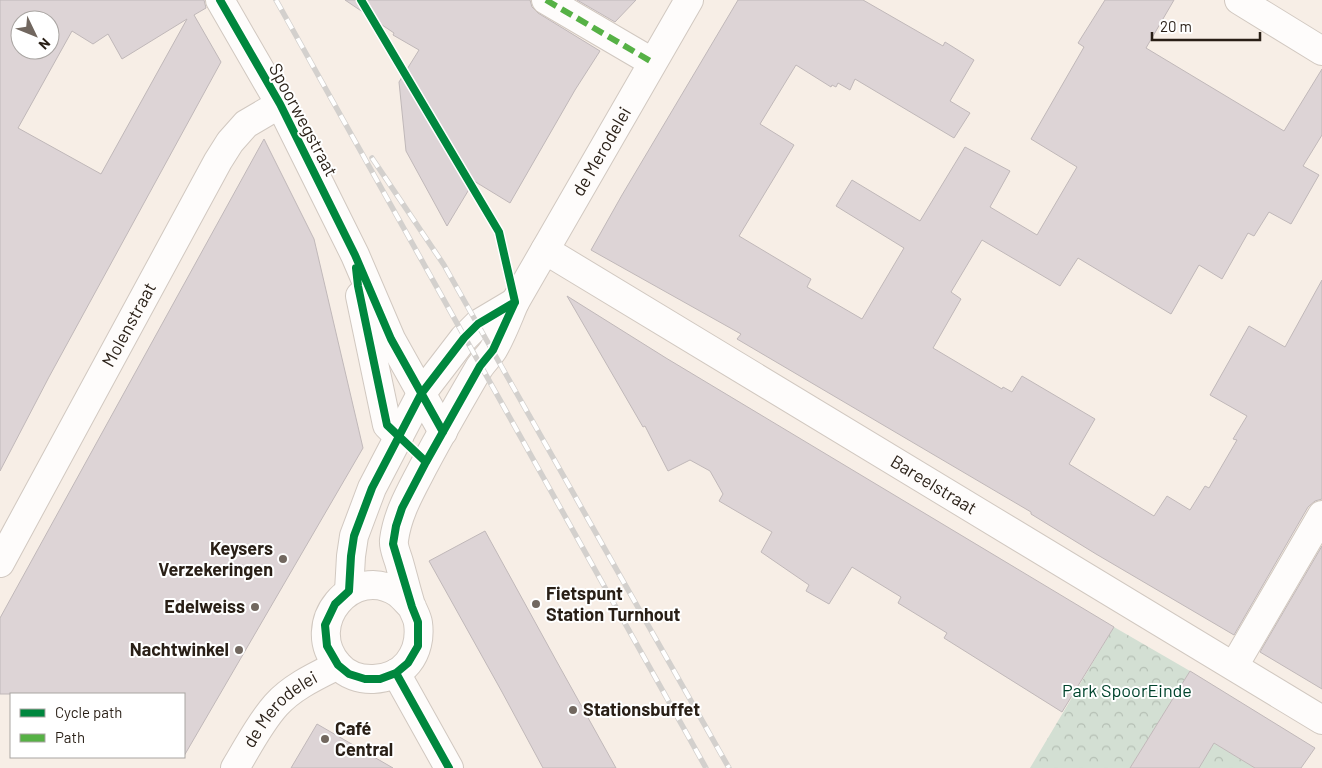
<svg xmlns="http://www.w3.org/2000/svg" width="1322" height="768" font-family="Barlow,sans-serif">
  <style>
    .park { fill: url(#park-crowns) }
    .building { fill: #ddd4d6; stroke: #c0b8b9; fill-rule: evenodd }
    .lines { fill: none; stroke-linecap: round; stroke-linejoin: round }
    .street-casing { stroke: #d1c8c0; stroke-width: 30 }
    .secondary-casing { stroke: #d1c8c0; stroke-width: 30 }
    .street { stroke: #fefcfb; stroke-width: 28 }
    .secondary { stroke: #fefcfb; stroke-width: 28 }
    .rail-casing { stroke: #d3d0cd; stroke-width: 5.5 }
    .rail { stroke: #fff; stroke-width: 4; stroke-dasharray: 11; stroke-linecap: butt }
    .quiet { stroke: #56b145; stroke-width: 6; stroke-dasharray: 12 6; stroke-linecap: butt }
    .cycleway-casing { stroke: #fff; stroke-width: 11 }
    .cycleway { stroke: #00873e; stroke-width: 8 }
    .poi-dot { fill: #71675f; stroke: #fff; stroke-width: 2 }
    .labels { text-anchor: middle; stroke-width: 4; stroke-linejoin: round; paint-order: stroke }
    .street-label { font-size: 18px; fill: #291f16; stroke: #fff }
    .poi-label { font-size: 18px; font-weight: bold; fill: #291f16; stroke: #fff; text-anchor: end }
    .park-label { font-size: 18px; fill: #01442d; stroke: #fff }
  </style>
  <defs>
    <pattern id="park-crowns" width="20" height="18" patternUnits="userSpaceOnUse" patternTransform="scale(1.25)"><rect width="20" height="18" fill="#d3dfd3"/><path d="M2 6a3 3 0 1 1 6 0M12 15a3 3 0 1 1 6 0" fill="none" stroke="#b5bfb4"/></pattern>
  </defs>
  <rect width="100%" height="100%" fill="#f7eee6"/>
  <!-- park -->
  <path class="park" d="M 1114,627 L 1190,671 L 1130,768 L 1030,768 Z
    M 1214,743 L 1255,768 L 1199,768 Z"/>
  <!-- building -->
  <path class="building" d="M 0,0 L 204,0 L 206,8 L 194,15 L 221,62 L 49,377 L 0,471 ZM 187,19 L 101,174 L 18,128 L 72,31 L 93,44 L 108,34 L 122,59 ZM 20,20 L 50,20 L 50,50 L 20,50 Z
    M 345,0 L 530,0 L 532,7 L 538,13 L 600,51 L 575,90 L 510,203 L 474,181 L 447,226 L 406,151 L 399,82 L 419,50 L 393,35 L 394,33 Z
    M 577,0 L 636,0 L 615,22 Z
    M 738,0 L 863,0 L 943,46 L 945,42 L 974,60 L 950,101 L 970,113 L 954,138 L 855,79 L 850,90 L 838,83 L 836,87 L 832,85 L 831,87 L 796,65 L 760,124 L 794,145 L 739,236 L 811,279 L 807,287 L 862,319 L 904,248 L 836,206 L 852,180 L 920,221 L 965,147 L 1010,171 L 990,207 L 1037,235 L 1077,167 L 1031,139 L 1084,47 L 1078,43 L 1105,0 L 1174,0 L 1146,48 L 1284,131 L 1322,69 L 1322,135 L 1303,166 L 1319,175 L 1291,224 L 1269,212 L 1254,236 L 1248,233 L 1222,279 L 1199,265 L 1171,314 L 1078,258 L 1060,286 L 982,240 L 951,292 L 961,299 L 933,348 L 1002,389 L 1003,387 L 1012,392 L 1022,376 L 1095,419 L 1069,464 L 1154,516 L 1167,496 L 1190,510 L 1205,486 L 1209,488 L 1237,440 L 1233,439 L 1247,416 L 1210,395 L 1249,326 L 1285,347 L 1322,280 L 1322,499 L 1315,501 L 1308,507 L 1234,635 L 1096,554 L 1031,514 L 1031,512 L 737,339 L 741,334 L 591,250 L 622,195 Z
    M 264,139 L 314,239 L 363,448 L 184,756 L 184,694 L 0,694 L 0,618 Z
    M 567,296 L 666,358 L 1114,627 L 1062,712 L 944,638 L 947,633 L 898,603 L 901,597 L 852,567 L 829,604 L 806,591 L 809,585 L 761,552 L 772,532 L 719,501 L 723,494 L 710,471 L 690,460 L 668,471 L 645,426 L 643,427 Z
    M 485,531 L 557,662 L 616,768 L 543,768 L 502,692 L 429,561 Z
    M 1322,546 L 1322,689 L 1260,652 Z
    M 1190,671 L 1315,748 L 1301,768 L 1255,768 L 1214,743 L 1199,768 L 1130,768 Z
    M 317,724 L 393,768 L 291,768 Z"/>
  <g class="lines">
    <!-- street casing -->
    <g class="street-casing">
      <g id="street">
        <path d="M 546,0 L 652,62"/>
        <path d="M 1239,0 L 1322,51"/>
        <path id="s1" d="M 545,250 L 1322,720"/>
        <path id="s2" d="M 0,563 L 218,161 L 230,142 L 246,124 L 280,104"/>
        <path d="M 1234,666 L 1322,515"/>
      </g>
    </g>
    <!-- secondary casing -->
    <g class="secondary-casing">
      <g id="secondary">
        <path d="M 220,0 L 280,104 L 355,255 L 391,339 L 443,432"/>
        <path d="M 360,296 L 387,425 L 399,437"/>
        <path d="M 349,591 L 351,556 L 354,536 L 372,488 L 421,394 L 464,338 L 478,324 L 515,302"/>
        <path id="s3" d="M 412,607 C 407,602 403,597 398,593 C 353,563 302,624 338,665 C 355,685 392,683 408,663 C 417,652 420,637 418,623 C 417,616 412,609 410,602 C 406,589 403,576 399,562 C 397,555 393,547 394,540 C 397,517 407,498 418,477 C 437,440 458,404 479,368 C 483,362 489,356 493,350 C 502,335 508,318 515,302 L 689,0"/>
        <path d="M 396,673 L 449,768"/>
        <path id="s4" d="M 235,768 C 248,747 259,724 276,705 C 292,687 316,676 338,665"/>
      </g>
    </g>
    <!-- street -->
    <use href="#street" class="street"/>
    <!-- secondary -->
    <use href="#secondary" class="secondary"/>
    <!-- rail casing -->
    <g class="rail-casing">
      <path id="rail" d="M 276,0 L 706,768
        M 372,158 L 444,265 L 729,768"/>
    </g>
    <!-- rail -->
    <use href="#rail" class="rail"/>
    <!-- quiet -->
    <path class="quiet" d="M 546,0 L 652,62"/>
    <!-- cycleway casing -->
    <g class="cycleway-casing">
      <path id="cycleway" d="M 220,0 L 280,104 L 355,255 L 391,339 L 443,432
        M 361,0 L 499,232 L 515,302
        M 356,268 L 358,286 L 387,425 L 426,462
        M 515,302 L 493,350 L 480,366 L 426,462 L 402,508 L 396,526 L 393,544 L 412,607 L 418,622 L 418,646 L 408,663 L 396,673 L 380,679 L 365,679 L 349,674 L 338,665 L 327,646 L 325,625 L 335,604 L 349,591 L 351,556 L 354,536 L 372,488 L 421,394 L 464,338 L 478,324 Z
        M 396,673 L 449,768"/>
    </g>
    <!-- cycleway -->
    <use href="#cycleway" class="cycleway"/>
  </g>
  <!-- markers -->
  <g class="poi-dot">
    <circle cx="283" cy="559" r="5"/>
    <circle cx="536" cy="604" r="5"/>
    <circle cx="255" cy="607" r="5"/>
    <circle cx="239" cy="650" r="5"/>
    <circle cx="573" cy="710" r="5"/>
    <circle cx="325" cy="739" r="5"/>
  </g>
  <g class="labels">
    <!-- street labels -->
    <g class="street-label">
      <text transform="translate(303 120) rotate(62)" y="6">Spoorwegstraat</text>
      <text dy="6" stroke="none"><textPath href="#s3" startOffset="805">de Merodelei</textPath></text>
      <text dy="6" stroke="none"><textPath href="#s2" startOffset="271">Molenstraat</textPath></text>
      <text dy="6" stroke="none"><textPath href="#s1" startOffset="454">Bareelstraat</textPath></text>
      <text dy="6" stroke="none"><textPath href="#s4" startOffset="75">de Merodelei</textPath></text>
    </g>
    <!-- poi labels -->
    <g class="poi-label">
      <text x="273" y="555">Keysers<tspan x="273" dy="21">Verzekeringen</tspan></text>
      <text x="546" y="600" text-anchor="start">Fietspunt<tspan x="546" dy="21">Station Turnhout</tspan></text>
      <text x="245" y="613">Edelweiss</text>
      <text x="229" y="656">Nachtwinkel</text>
      <text x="583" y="716" text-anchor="start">Stationsbuffet</text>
      <text x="335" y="735" text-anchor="start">Café<tspan x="335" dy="21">Central</tspan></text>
    </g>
    <!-- park labels -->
    <g class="park-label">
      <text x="1127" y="697">Park SpoorEinde</text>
    </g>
  </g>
  <!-- legend -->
  <rect x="10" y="693" width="175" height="65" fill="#ffffff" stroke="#a9a5a2"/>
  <rect x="20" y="709" width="25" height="8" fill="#00873e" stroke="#a9a5a2"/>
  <text x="55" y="718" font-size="15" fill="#291f16">Cycle path</text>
  <rect x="20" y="734" width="25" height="8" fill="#56b145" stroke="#a9a5a2"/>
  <text x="55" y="743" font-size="15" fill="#291f16">Path</text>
  <!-- north arrow -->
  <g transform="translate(35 35) rotate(133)"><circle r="24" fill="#ffffff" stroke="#a9a5a2"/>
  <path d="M0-4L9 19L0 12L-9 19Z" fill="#71675f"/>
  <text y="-8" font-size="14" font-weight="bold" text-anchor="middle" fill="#291f16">N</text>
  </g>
  <!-- scale -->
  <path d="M1152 32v8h108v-8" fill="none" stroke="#291f16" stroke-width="2.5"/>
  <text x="1160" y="32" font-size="15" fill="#291f16" stroke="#ffffff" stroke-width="4" paint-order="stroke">20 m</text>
</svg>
